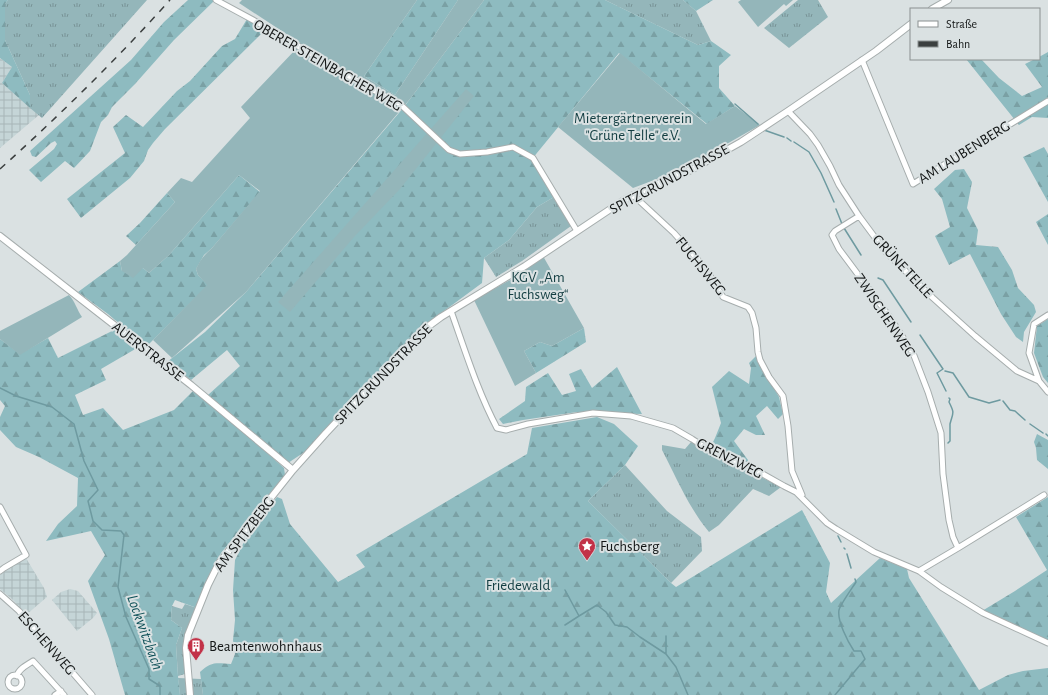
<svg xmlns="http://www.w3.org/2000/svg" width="1048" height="695" font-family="'Alegreya Sans',sans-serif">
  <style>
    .industrial { fill: url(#industrial-grid) }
    .grass { fill: url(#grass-tufts) }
    .forest { fill: url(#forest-firs) }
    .garden { fill: #94b6ba }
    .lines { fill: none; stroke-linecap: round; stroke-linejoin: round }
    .stream { stroke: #6e9aa0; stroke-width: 1.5 }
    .minor-casing { stroke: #a6adad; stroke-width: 7 }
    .tertiary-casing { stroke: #a6adad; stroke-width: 8 }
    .minor { stroke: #fff; stroke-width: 5 }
    .tertiary { stroke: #fff; stroke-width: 6 }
    .rail { stroke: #3b3f3f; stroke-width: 1.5; stroke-dasharray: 7 7; stroke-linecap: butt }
    .labels { text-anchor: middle; stroke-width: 4; stroke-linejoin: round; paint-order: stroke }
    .street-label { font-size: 15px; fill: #131616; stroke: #dae1e2 }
    .park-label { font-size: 15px; fill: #133e42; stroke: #dae1e2 }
    .poi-label { font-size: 15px; fill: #131616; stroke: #dae1e2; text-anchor: start }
    .water-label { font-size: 16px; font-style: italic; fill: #0e5057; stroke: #dae1e2 }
  </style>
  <defs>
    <pattern id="industrial-grid" width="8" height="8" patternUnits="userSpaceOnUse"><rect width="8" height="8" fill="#c5d5d7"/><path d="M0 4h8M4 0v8" fill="none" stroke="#a8b6b8"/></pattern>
    <pattern id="grass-tufts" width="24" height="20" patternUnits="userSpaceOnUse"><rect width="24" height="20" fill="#94b6ba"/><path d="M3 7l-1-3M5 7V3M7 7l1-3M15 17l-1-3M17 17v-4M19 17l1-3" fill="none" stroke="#789396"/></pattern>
    <pattern id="forest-firs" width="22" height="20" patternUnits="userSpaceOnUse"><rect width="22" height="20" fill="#8ebbc0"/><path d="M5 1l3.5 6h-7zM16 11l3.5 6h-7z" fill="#7aa0a4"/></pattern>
  </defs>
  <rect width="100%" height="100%" fill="#dae1e2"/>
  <!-- industrial -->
  <path class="industrial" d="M 0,58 L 12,67 L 2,83 L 39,115 L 0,148 Z
    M 26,558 L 44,588 L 47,597 L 26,615 L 13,600 L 0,589 L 0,575 L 16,563 Z
    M 70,589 L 78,591 L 97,613 L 93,618 L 77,631 L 52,600 L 61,592 Z"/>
  <!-- grass -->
  <path class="grass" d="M 8,0 L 147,0 L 42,118 L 30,108 L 30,95 L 5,40 L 5,4 Z
    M 605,0 L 683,0 L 696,11 L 711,41 L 698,45 Z
    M 798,0 L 818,0 L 828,17 L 789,48 L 764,28 Z
    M 554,197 L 571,226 L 522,261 L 496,277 L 484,258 L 509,240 L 537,207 Z
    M 691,442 L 781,487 L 769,496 L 753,489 L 719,525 L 709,532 C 689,508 676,477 662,450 L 662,445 L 685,449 Z
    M 625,465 L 667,511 L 701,537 L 702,551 L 671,583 L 588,501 Z
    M 185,604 L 197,608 L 184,650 L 185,674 L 178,676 L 176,645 L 182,628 L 171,620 L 172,606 L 182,609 Z
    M 178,678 L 201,679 L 203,695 L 180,695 Z"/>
  <!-- forest -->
  <path class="forest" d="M 0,0 L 8,0 L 5,4 L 5,40 L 30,95 L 30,108 L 2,83 L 12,67 L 0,58 Z
    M 188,0 L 215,0 L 174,40 L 135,84 L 112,107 L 108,115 L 101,122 L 90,151 L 74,168 L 65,161 L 41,182 L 29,170 L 54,149 L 57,144 L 55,141 L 51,143 L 36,157 L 32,156 L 30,151 L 131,60 L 164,22 Z
    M 417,0 L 458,0 L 395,95 L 364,76 Z
    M 484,0 L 605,0 L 698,45 L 711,41 L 731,55 L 719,66 L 719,88 L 735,106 L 707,124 L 619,53 L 532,159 L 554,197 L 537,207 L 509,240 L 484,258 L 482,283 L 425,325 L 411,338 L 306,451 L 288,463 L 208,395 L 240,366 L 227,350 L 191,380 L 167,362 L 205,332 L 246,292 L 404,107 Z
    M 683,0 L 713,0 L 696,11 Z
    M 247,19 L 266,29 L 165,129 L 153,143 L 148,150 L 144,161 L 130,178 L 81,218 L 67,199 L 125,153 L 113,127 L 126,115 L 143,127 L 177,91 L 190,81 L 222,46 L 235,39 Z
    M 1048,52 L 1048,118 L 1032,117 L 1019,125 L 966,59 L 981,59 L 999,78 L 1022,96 L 1042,87 L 1025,64 L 1035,59 L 1039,59 L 1039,57 Z
    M 1044,147 L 1048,154 L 1048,202 L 1023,157 Z
    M 964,169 L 972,182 L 967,208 L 978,230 L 976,245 L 998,247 L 1012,270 L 1018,288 L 1034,305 L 1036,312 L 1024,332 L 1023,342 L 1016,337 L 1001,314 L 970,254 L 949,265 L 935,236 L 950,227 L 942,199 L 934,189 L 955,170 Z
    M 239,175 L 260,192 L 212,248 L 204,255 L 196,269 L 198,275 L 208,285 L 147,346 L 129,330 L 115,320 L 108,314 L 78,292 L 120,261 L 122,271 L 143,268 L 149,273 L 169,255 Z
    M 167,193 L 175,202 L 136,245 L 126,236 L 140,223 Z
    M 1048,214 L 1048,245 L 1036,222 Z
    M 1048,319 L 1048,383 L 1043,377 L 1034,353 L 1037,326 Z
    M 584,328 L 586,342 L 536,373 L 524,351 L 540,342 L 552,346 Z
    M 116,329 L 137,348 L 101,369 L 106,380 L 75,395 L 83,415 L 103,408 L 123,430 L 174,410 L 193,391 L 253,440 L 284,468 L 285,475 L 221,553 L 212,569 L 197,608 L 175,600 L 172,606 L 171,620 L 182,628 L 176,645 L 178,676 L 180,695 L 125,695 L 109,639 L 88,581 L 105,555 L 91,531 L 46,541 L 58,524 L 77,506 L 78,478 L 39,457 L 16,447 L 0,430 L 0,417 L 5,406 L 0,400 L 0,339 L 20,354 L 48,338 L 58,358 Z
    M 756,356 L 779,397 L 783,414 L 778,419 L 767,406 L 756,416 L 765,435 L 756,435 L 744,429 L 734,441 L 748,460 L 747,465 L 709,450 L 715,438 L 721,423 L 712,387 L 729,371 L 749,384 L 751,368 L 749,363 Z
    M 617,367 L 642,414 L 577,412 L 523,420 L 503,424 L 499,419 L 525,401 L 526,387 L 548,373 L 562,395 L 576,391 L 569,374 L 581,369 L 592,388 Z
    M 597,417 L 614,424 L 638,446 L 625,465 L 588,501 L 671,583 L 676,587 L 802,510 L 830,563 L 826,592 L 831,603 L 880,558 L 907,569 L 909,578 L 979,690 L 1008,675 L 1023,671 L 1048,668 L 1048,695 L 203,695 L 200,672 C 211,661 217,663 231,664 L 235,654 L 233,640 L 235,620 L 233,590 L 235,560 L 247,536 L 277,497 L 282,499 L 290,524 L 338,582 L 365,567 L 356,555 L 527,454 L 532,428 Z
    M 1037,434 L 1048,440 L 1048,469 L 1037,460 L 1036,448 L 1034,442 Z
    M 1048,497 L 1048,642 L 982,611 L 1015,591 L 1047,570 L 1016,517 Z"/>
  <!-- garden -->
  <path class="garden" d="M 242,0 L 417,0 L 364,76 L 395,95 L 458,0 L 484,0 L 410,99 L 246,292 L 172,358 L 153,340 L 207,285 L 198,275 L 196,269 C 200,260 205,254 212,248 L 260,191 L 239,175 L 169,255 L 149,273 L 143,268 L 133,278 L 122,271 L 120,261 L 127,255 L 175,202 L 167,193 L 181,178 L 192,182 L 250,118 L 241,107 L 296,49 L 300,43 L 239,3 Z
    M 741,0 L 793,0 L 786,6 L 784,4 L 758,27 L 738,2 Z
    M 620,53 L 706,124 L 735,106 L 760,125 L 681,170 L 633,188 L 558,127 Z
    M 466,89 L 474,96 L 400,189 L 354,237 L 290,312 L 278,302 Z
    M 543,256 L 584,328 L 552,346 L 540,342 L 524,351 L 536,373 L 515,386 L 474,300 L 512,279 Z
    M 69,295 C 75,301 77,310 82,317 L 20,355 L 0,339 L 0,331 Z"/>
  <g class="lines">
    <!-- stream -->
    <path class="stream" d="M 735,104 L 758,124
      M 764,130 L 784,137
      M 787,138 L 791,141
      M 794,142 L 809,152 L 821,173 L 834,202
      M 836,209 L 842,224
      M 844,228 L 861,255
      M 878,278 L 883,280 L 911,322
      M 920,335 L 943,369 L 937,373 L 946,391
      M 945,371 L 953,373 L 969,397 L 989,403 L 1000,400
      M 0,388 L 16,396 L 52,407 L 74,424 L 84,461 L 98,490 L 88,501 L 93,521 L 102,530 L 121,531 L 124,535 L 118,587 L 126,617 L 149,669 L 149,679 L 160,686 L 160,695
      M 1003,401 L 1010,410 L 1015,411 L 1025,420
      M 1030,424 L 1043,433
      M 1046,434 L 1048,436
      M 948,443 L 950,441 C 950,436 950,430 950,424 C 953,412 955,414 949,402 L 950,399 L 949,398
      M 838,536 L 841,542
      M 844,548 L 845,549
      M 847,554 L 851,568
      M 565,590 L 579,616 L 597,605 L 606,612 L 615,625 L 627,627 L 640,637 L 666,654 L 676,667 L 688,695
      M 565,625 L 579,616
      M 666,636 L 666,654
      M 835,695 L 865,659 L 861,651 L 854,651 C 848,642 837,621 839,610 C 840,605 853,587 856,582 L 855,579"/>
    <!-- minor casing -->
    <g class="minor-casing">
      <path id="minor" d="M 216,0 L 266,27 L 364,85 L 400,104 L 449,150 L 460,154 L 487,152 L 513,147 L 533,158 L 577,231
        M 862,60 L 913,184 L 945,164 L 1048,101
        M 788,111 L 810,134 L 818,145 L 830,166 L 839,185 L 859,216 L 885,251 L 933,298 L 975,336 L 1017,371 L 1039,381 L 1048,392
        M 633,195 L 674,233 L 706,269 L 723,297 L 748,307 L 752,313 L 756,328 L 758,352 L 760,360 L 769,377 L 783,396 L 788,426 L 792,471 L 802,495
        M 859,216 L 835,231 L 832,235 L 839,249 L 889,316 L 913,353 L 928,392 L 941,433 L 943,474 L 949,520 L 953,537 L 958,548 L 919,571
        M 451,311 C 465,350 477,390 497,428 L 506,430 L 528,424 L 593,413 L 631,416 L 673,428 L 692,439 L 709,450 L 738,464 L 747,465 L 784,486 L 796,492 L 827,523 L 836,529 L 874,552 L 919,571 L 941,587 L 983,613 L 1048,643
        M 1039,381 L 1029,353 L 1034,324 L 1048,315
        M 0,507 L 26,555 L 4,568 L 0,571
        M 958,548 L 1044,495
        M 0,594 L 19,611 L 92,695
        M8 682a7 7 0 1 1 14 0a7 7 0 1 1-14 0Z
        M 17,676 C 18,669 27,665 33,661 L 64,695
        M 55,695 L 61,691"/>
    </g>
    <!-- tertiary casing -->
    <g class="tertiary-casing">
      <path id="tertiary" d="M 932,9 L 948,0
        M 0,236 L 191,385 L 293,470
        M 190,695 L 186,648 L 188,635 L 208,585 L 219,563 L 293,470 L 326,433 L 422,331 L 441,317 L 525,266 L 624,200 L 648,188 L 691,170 L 741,142 L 788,111 L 876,51 L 911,24"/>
    </g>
    <!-- minor -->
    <use href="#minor" class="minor"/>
    <!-- tertiary -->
    <use href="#tertiary" class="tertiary"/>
    <!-- rail -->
    <path class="rail" d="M 0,169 C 60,115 117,59 170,0"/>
  </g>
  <!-- icons -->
  <defs>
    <g id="sight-pin" transform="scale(0.9)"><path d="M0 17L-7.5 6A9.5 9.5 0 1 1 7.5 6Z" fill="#c23248" stroke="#dae1e2"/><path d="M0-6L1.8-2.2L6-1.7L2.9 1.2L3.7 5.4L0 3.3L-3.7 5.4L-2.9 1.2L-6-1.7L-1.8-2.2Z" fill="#fff"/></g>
    <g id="building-pin" transform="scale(0.9)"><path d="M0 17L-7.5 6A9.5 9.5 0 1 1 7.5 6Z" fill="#c23248" stroke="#dae1e2"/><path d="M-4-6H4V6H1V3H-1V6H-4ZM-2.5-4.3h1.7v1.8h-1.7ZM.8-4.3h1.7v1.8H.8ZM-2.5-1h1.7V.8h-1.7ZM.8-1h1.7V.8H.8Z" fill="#fff"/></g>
  </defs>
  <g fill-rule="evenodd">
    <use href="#sight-pin" x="587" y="546"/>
    <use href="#building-pin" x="196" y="646"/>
  </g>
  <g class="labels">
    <!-- street labels -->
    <g class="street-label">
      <text transform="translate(328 65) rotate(30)" y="5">OBERER STEINBACHER WEG</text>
      <text transform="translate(964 152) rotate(-32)" y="5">AM LAUBENBERG</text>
      <text transform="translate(669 179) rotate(-28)" y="5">SPITZGRUNDSTRASSE</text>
      <text transform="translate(701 266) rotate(51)" y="5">FUCHSWEG</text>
      <text transform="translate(903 266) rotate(47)" y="5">GRÜNE TELLE</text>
      <text transform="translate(885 315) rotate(56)" y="5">ZWISCHENWEG</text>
      <text transform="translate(148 351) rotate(38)" y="5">AUERSTRASSE</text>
      <text transform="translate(383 374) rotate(-46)" y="5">SPITZGRUNDSTRASSE</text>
      <text transform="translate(730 458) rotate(27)" y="5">GRENZWEG</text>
      <text transform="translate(244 534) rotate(-53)" y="5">AM SPITZBERG</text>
      <text transform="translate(47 643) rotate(49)" y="5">ESCHENWEG</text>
    </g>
    <!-- park labels -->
    <g class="park-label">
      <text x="633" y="123">Mietergärtnerverein<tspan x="633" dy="17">"Grüne Telle" e.V.</tspan></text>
      <text x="538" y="282">KGV „Am<tspan x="538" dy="17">Fuchsweg“</tspan></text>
      <text x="518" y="590">Friedewald</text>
    </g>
    <!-- poi labels -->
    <g class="poi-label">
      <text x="600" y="551">Fuchsberg</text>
      <text x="209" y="651">Beamtenwohnhaus</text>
    </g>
    <!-- water labels -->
    <g class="water-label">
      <text transform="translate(146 632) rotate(70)" y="6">Lockwitzbach</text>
    </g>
  </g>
  <!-- legend -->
  <rect x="910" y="8" width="130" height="52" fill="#dae1e2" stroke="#8a9090"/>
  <rect x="918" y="21" width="20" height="6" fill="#ffffff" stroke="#8a9090"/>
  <text x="946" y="28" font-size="12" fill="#131616">Straße</text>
  <rect x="918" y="41" width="20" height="6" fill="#3b3f3f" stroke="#8a9090"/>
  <text x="946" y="48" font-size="12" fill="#131616">Bahn</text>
</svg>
